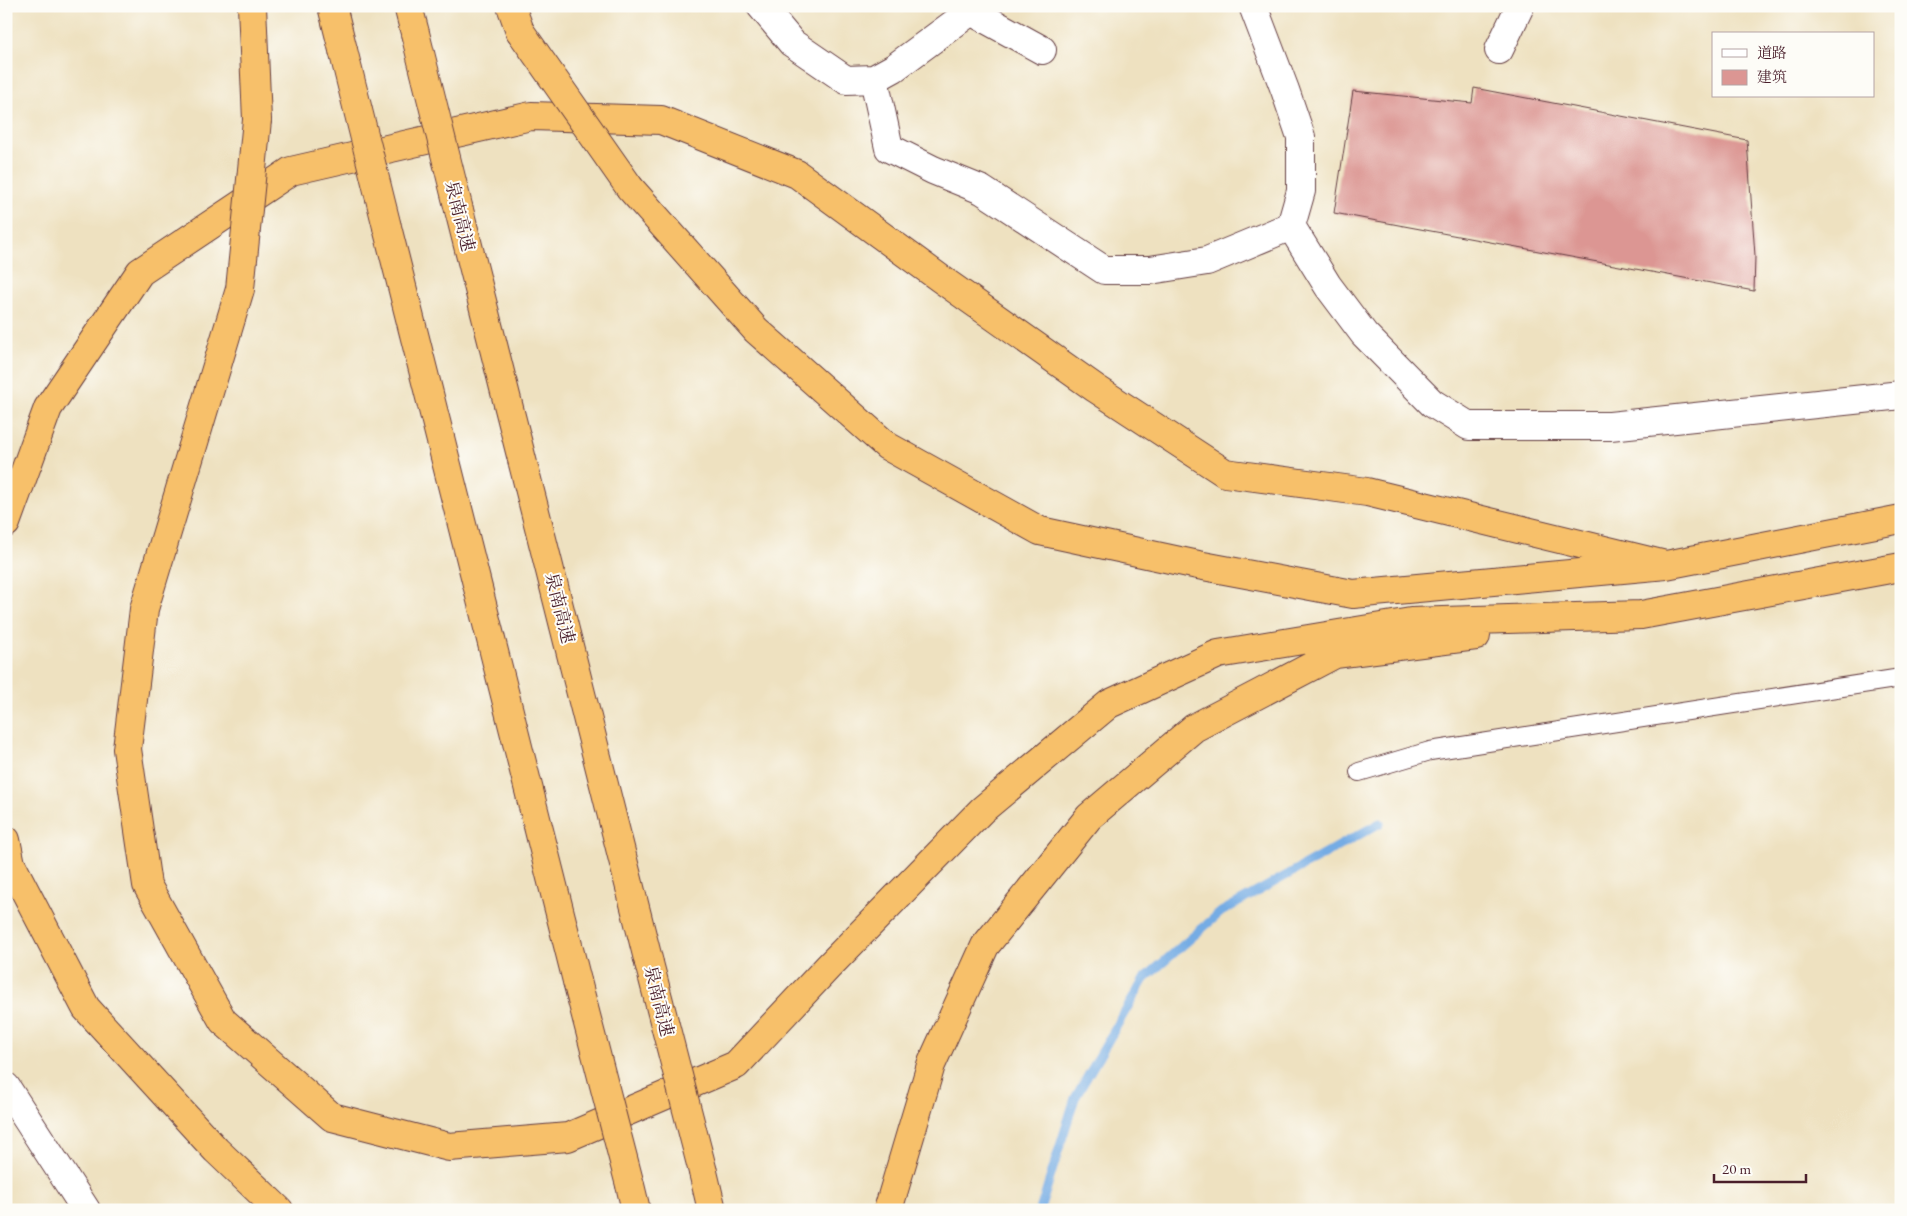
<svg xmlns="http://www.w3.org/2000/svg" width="1907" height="1216" font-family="'EB Garamond','Noto Serif SC',serif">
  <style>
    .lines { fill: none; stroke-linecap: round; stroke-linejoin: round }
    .stream { stroke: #75ace4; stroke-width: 9 }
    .building { fill: #dc9693 }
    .service-casing { stroke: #633c41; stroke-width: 20 }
    .minor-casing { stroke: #633c41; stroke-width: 30 }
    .motorway-casing { stroke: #633c41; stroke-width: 30 }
    .service { stroke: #fff; stroke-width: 18 }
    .minor { stroke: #fff; stroke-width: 28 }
    .motorway { stroke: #f7c06b; stroke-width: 28 }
    .motorway-bridge-casing { stroke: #633c41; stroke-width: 30; stroke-linecap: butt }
    .motorway-bridge { stroke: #f7c06b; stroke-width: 28 }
    .labels { text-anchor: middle; stroke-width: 4; stroke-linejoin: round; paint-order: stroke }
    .street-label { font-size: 18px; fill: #4a1f2b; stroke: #fdfcf7 }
  </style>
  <rect width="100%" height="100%" fill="#fdfcf7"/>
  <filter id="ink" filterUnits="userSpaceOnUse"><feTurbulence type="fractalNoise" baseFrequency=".02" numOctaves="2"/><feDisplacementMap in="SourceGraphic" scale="10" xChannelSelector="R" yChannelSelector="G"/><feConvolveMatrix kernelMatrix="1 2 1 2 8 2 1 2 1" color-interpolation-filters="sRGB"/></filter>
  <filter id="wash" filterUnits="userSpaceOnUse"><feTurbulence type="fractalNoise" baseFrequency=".0096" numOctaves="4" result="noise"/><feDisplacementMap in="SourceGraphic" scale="20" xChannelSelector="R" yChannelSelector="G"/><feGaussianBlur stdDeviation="1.12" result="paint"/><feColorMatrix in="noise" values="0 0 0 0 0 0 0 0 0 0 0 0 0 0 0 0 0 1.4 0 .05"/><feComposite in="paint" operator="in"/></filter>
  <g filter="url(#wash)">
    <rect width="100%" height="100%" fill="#eee1c0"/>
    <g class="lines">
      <!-- stream -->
      <path class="stream" d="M 1040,1210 L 1075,1098 L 1144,979 L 1221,912 L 1380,823"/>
    </g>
    <g id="blocks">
      <!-- building -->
      <path class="building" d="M 1474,88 L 1747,140 L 1755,256 L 1754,291 L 1334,213 L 1353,91 L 1472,103 Z"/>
    </g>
  </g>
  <g filter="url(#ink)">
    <use href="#blocks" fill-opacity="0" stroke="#633c41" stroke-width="1"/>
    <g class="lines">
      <!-- service casing -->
      <g class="service-casing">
        <path id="service" d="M 1359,772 L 1430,751 L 1901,678"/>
      </g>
      <!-- minor casing -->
      <g class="minor-casing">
        <path id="minor" d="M 761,6 L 792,43 L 846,80 L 874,79 L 894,68 L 971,11 L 1042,50
          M 1253,6 L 1285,90 L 1301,137 L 1301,191 L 1291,226 L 1328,286 L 1364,334 L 1432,403 L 1469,426 L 1610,426 L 1901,395
          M 1499,50 L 1520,6
          M 874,79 L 889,148 L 933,170 L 982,190 L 1104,270 L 1150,270 L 1207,261 L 1291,226
          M 6,1087 L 86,1210"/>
      </g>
      <!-- motorway casing -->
      <g class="motorway-casing">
        <path id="motorway" d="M 252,6 L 257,120
          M 332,6 L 343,50
          M 408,6 L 415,33
          M 511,6 L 520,31
          M 630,188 L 756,330 L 887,446 L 1040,531 L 1198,565 L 1353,594 L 1666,565 L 1901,519
          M 459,210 L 649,963
          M 387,227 L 577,981
          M 240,289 L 144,609 L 127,749 L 147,885 L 223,1021 L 332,1117 L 449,1147 L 568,1137 L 736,1065 L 828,967 L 982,810 L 1109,704 L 1218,654 L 1411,622 L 1641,615 L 1901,567
          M 6,523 L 48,408 L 140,272 L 291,171 L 531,116 L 661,120 L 797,174 L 941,279 L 1095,388 L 1225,473 L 1367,492 L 1666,565
          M 6,840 L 11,864 L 86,1008 L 216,1150 L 279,1210
          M 703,1172 L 712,1210
          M 630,1185 L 636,1210
          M 888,1210 L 931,1065 L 985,946 L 1089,817 L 1194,728 L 1335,654 L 1476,636"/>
      </g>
      <!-- service -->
      <use href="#service" class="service"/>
      <!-- minor -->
      <use href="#minor" class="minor"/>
      <!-- motorway -->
      <use href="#motorway" class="motorway"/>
      <!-- motorway-bridge casing -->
      <g class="motorway-bridge-casing">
        <path id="motorway-bridge" d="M 520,31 L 630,188
          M 415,33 L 459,210
          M 343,50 L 387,227
          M 240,289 L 257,120
          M 649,963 L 703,1172
          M 577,981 L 630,1185"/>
      </g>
      <!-- motorway-bridge -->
      <use href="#motorway-bridge" class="motorway-bridge"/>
    </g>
  </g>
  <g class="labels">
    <!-- street labels -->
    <g class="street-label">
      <text transform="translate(460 216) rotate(76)" y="6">泉南高速</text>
      <text transform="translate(560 608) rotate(76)" y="6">泉南高速</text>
      <text transform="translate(659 1001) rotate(76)" y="6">泉南高速</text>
    </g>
  </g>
  <!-- margin -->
  <rect width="1907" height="1216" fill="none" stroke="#fdfcf7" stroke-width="25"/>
  <!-- legend -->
  <rect x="1712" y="32" width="162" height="65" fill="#fdfcf7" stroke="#b5a4a5"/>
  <rect x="1722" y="49" width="25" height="8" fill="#ffffff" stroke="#b5a4a5"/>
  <text x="1757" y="58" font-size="15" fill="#4a1f2b">道路</text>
  <rect x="1722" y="70" width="25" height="15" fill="#dc9693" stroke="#b5a4a5"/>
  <text x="1757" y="82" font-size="15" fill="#4a1f2b">建筑</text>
  <!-- scale -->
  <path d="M1714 1174v8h92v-8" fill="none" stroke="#4a1f2b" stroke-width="2.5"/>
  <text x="1722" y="1174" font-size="15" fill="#4a1f2b" stroke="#fdfcf7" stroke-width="4" paint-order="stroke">20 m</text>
</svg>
